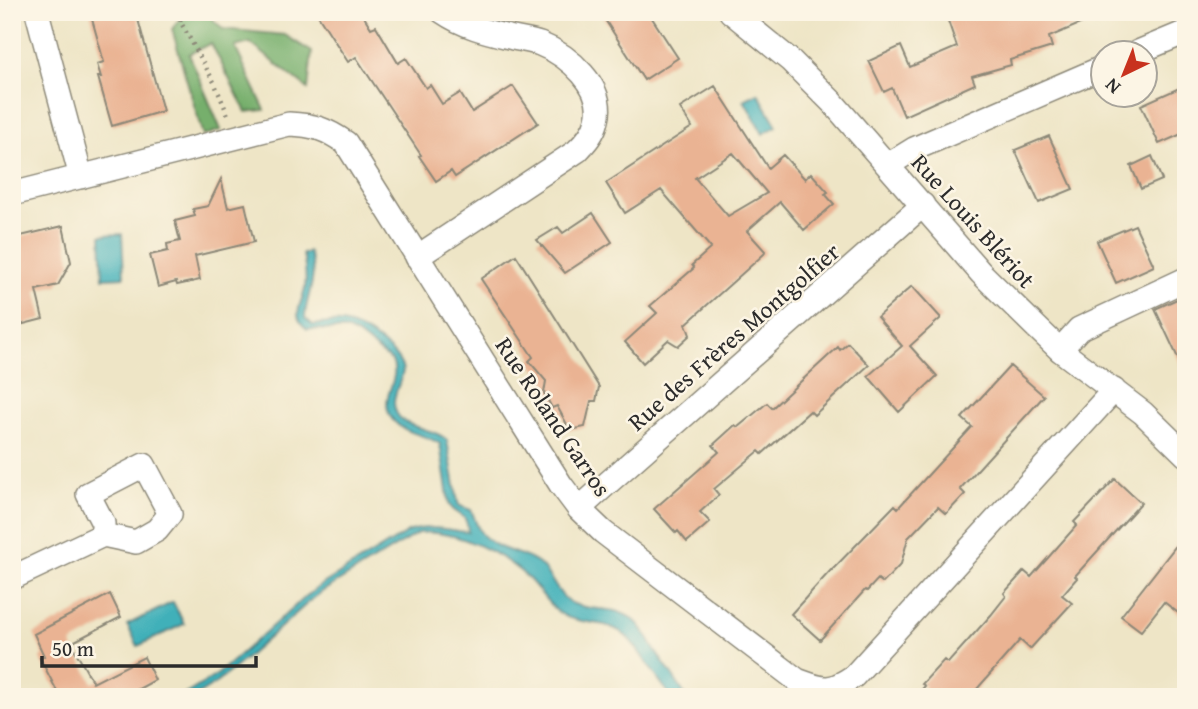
<svg xmlns="http://www.w3.org/2000/svg" width="1198" height="709" font-family="'Gentium Book Plus',serif">
  <style>
    .forest { fill: #76af6c; stroke: #506d4c; stroke-width: 2 }
    .water { fill: #40b0b9; stroke: #366e72; stroke-width: 2 }
    .building { fill: #eab393; fill-rule: evenodd }
    .lines { fill: none; stroke-linecap: round; stroke-linejoin: round }
    .street-casing { stroke: #8c8878; stroke-width: 26 }
    .path { stroke: #8c8878; stroke-width: 4.5; stroke-dasharray: 2 5; stroke-linecap: butt }
    .street { stroke: #fff; stroke-width: 23 }
    .labels { text-anchor: middle; stroke-width: 5; stroke-linejoin: round; paint-order: stroke }
    .street-label { font-size: 24px; fill: #2b2b2b; stroke: #fcf5e5 }
  </style>
  <rect width="100%" height="100%" fill="#fcf5e5"/>
  <filter id="ink" filterUnits="userSpaceOnUse"><feTurbulence type="fractalNoise" baseFrequency=".0143" numOctaves="2"/><feDisplacementMap in="SourceGraphic" scale="14" xChannelSelector="R" yChannelSelector="G"/><feConvolveMatrix kernelMatrix="1 2 1 2 8 2 1 2 1" color-interpolation-filters="sRGB"/></filter>
  <filter id="wash" filterUnits="userSpaceOnUse"><feTurbulence type="fractalNoise" baseFrequency=".00686" numOctaves="4" result="noise"/><feDisplacementMap in="SourceGraphic" scale="28" xChannelSelector="R" yChannelSelector="G"/><feGaussianBlur stdDeviation="1.57" result="paint"/><feColorMatrix in="noise" values="0 0 0 0 0 0 0 0 0 0 0 0 0 0 0 0 0 1.4 0 .05"/><feComposite in="paint" operator="in"/></filter>
  <g filter="url(#wash)">
    <rect width="100%" height="100%" fill="#eee5c6"/>
    <!-- forest -->
    <path class="forest" d="M 186,12 L 205,12 L 223,29 L 285,35 L 312,52 L 308,89 L 250,43 L 235,47 L 265,110 L 246,112 L 211,43 L 189,54 L 221,130 L 203,136 L 172,29 Z"/>
    <!-- water -->
    <path class="water" d="M 758,93 L 777,126 L 763,134 L 744,100 Z
      M 122,234 L 124,277 L 103,278 L 101,235 Z
      M 309,252 C 319,280 306,293 305,318 L 313,325 C 322,324 332,322 342,323 C 361,326 398,350 403,370 C 402,381 394,391 394,403 C 395,431 432,425 447,440 L 458,503 L 460,506 L 471,510 C 476,520 477,531 486,538 C 501,552 523,552 539,564 C 552,575 557,597 574,604 C 596,613 614,604 635,621 C 645,629 649,642 656,652 C 666,667 677,681 686,697 L 671,697 C 664,686 656,677 649,666 C 637,650 629,632 608,626 C 591,621 572,623 557,611 C 546,602 539,589 529,579 C 503,554 456,529 418,533 L 323,591 L 311,600 L 246,658 L 216,683 L 194,697 L 181,697 L 218,674 L 304,598 L 321,585 L 408,532 C 429,524 447,530 468,532 C 467,510 457,518 449,504 L 440,444 C 424,433 399,434 389,414 C 381,395 401,379 392,361 L 358,335 L 348,330 L 307,329 C 290,316 302,304 305,288 C 307,276 305,265 303,254 Z
      M 173,602 L 184,624 L 138,646 L 127,625 Z"/>
    <g id="blocks">
      <!-- building -->
      <path class="building" d="M 90,12 L 136,12 L 163,111 L 112,126 L 98,77 L 101,77 L 97,64 L 104,62 Z
        M 316,12 L 361,12 L 371,28 L 376,26 L 398,63 L 406,58 L 426,88 L 430,85 L 442,104 L 460,93 L 472,112 L 513,86 L 538,123 L 455,177 L 451,171 L 436,181 L 419,156 L 421,155 L 356,57 L 348,62 Z
        M 600,12 L 648,12 L 678,58 L 644,80 Z
        M 945,12 L 1108,12 L 1049,37 L 1052,47 L 1010,60 L 1011,65 L 972,76 L 975,84 L 904,116 L 892,88 L 884,92 L 869,61 L 901,46 L 910,67 L 957,47 Z
        M 1186,85 L 1186,132 L 1159,144 L 1141,105 Z
        M 715,86 L 768,168 L 783,155 L 805,179 L 811,173 L 828,192 L 825,194 L 834,204 L 804,230 L 780,202 L 747,231 L 765,251 L 764,254 L 686,324 L 690,335 L 678,346 L 668,340 L 643,363 L 625,342 L 657,313 L 650,306 L 694,268 L 692,265 L 711,248 L 661,190 L 625,213 L 606,183 L 692,127 L 680,108 ZM 733,153 L 767,193 L 728,216 L 695,178 Z
        M 1049,136 L 1073,189 L 1039,203 L 1015,150 Z
        M 1152,156 L 1162,180 L 1141,189 L 1131,166 Z
        M 221,179 L 228,208 L 245,204 L 254,242 L 195,256 L 200,280 L 177,285 L 176,282 L 158,287 L 150,255 L 168,251 L 167,244 L 180,241 L 175,221 L 195,216 L 193,209 L 208,206 Z
        M 593,213 L 612,242 L 565,273 L 537,240 L 558,227 L 563,233 Z
        M 1135,225 L 1154,266 L 1116,283 L 1097,241 Z
        M 63,226 L 71,262 L 58,285 L 36,290 L 43,319 L 12,327 L 12,238 Z
        M 516,255 L 599,387 L 596,401 L 591,401 L 585,427 L 570,430 L 557,406 L 552,408 L 544,393 L 546,381 L 529,361 L 533,357 L 481,279 Z
        M 912,286 L 941,318 L 910,346 L 937,376 L 899,412 L 868,376 L 902,346 L 877,317 Z
        M 1186,295 L 1186,375 L 1155,309 Z
        M 848,343 L 869,365 L 814,415 L 810,411 L 762,454 L 759,451 L 714,489 L 719,495 L 700,512 L 710,522 L 687,542 L 678,531 L 676,533 L 654,509 L 719,452 L 713,445 L 735,425 L 738,427 L 767,403 L 772,408 L 838,347 L 840,350 Z
        M 1010,366 L 1044,396 L 960,489 L 965,494 L 946,514 L 938,507 L 908,538 L 901,564 L 883,583 L 878,579 L 867,591 L 865,590 L 820,640 L 791,614 L 831,570 L 832,570 L 895,505 L 898,508 L 972,427 L 962,418 Z
        M 1115,479 L 1141,503 L 1075,576 L 1077,578 L 1062,595 L 1072,603 L 1030,649 L 1020,640 L 970,697 L 915,697 L 925,686 L 922,684 L 944,660 L 948,663 L 991,615 L 1006,596 L 1004,593 L 1024,571 L 1031,577 L 1077,525 L 1074,522 Z
        M 1186,533 L 1186,619 L 1164,602 L 1141,631 L 1121,616 Z
        M 110,594 L 121,617 L 71,643 L 93,683 L 144,657 L 155,680 L 124,697 L 60,697 L 40,658 L 44,656 L 34,634 Z"/>
    </g>
  </g>
  <g filter="url(#ink)">
    <use href="#blocks" fill-opacity="0" stroke="#8c8878" stroke-width="2"/>
    <g class="lines">
      <!-- street casing -->
      <g class="street-casing">
        <path id="street" d="M 37,12 L 81,177
          M 731,12 L 791,61 L 833,103 L 981,273 L 1034,325 L 1060,350 L 1143,413 L 1186,455
          M 1138,52 L 1186,32
          M 888,165 L 914,149 L 1104,67
          M 12,194 L 289,124 C 314,125 326,129 346,143 L 561,485 L 579,509 L 603,532 L 797,680 C 824,690 829,693 854,676 L 1114,390
          M 417,257 L 577,151 C 586,142 594,133 597,120 C 606,87 568,55 540,44 C 532,41 522,40 513,38 C 488,32 465,27 443,12
          M 1060,350 L 1079,329 L 1186,279
          M 579,509 L 601,489 L 923,205
          M 12,578 L 103,535 L 136,542 L 157,530 L 170,514 L 144,465 L 88,494 L 103,523 L 103,535"/>
      </g>
      <!-- path -->
      <path class="path" d="M 182,12 L 180,21 L 214,82 L 228,115"/>
      <!-- street -->
      <use href="#street" class="street"/>
    </g>
  </g>
  <g class="labels">
    <!-- street labels -->
    <g class="street-label">
      <text transform="translate(973 221) rotate(48)" y="8">Rue Louis Blériot</text>
      <text transform="translate(734 337) rotate(-41)" y="8">Rue des Frères Montgolfier</text>
      <text transform="translate(553 417) rotate(56)" y="8">Rue Roland Garros</text>
    </g>
  </g>
  <!-- margin -->
  <rect width="1198" height="709" fill="none" stroke="#fcf5e5" stroke-width="42"/>
  <!-- north arrow -->
  <g transform="translate(1124 74) rotate(223)"><circle r="33" fill="#fcf5e5" stroke="#a8a49b" stroke-width="2"/>
  <path d="M0-5L12 26L0 18L-12 26Z" fill="#c8321e"/>
  <text y="-10" font-size="19" font-weight="bold" text-anchor="middle" fill="#2b2b2b">N</text>
  </g>
  <!-- scale -->
  <path d="M42 656v10h214v-10" fill="none" stroke="#2b2b2b" stroke-width="3.5"/>
  <text x="52" y="656" font-size="21" fill="#2b2b2b" stroke="#fcf5e5" stroke-width="5" paint-order="stroke">50 m</text>
</svg>
